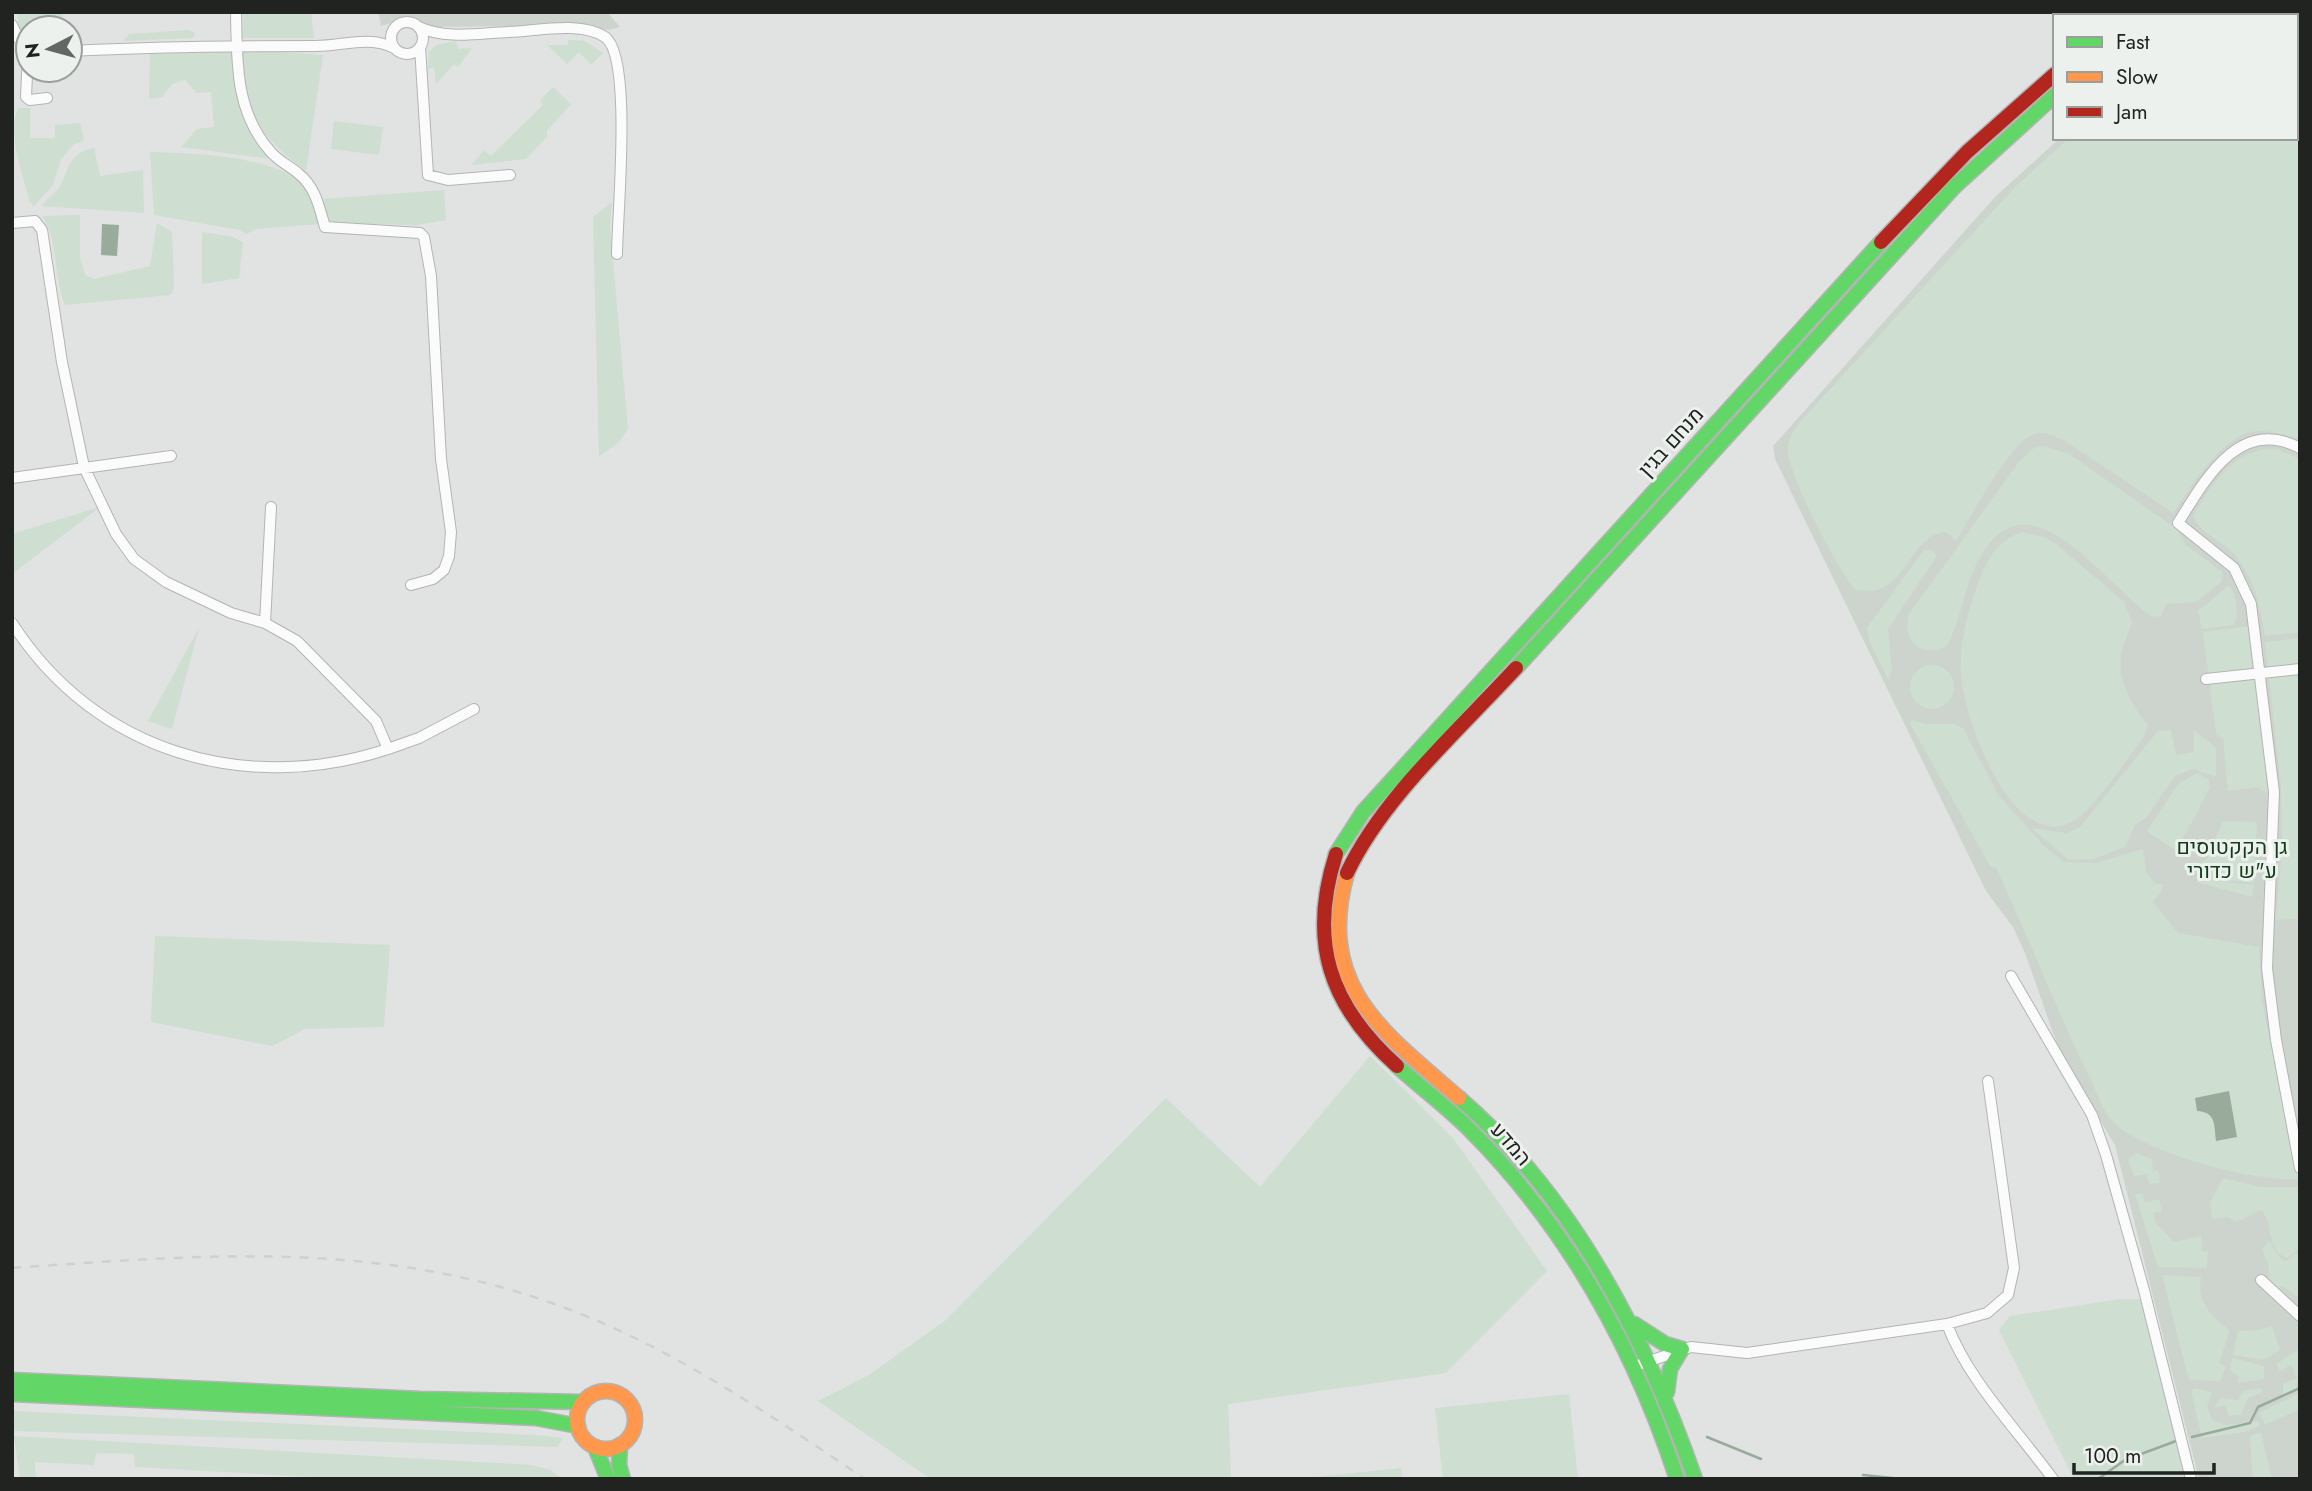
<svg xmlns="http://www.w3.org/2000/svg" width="2312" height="1491" font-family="Jost,Heebo,sans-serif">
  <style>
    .built { fill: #cdd4ce }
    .green { fill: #ceded0 }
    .water { fill: #99ab9b }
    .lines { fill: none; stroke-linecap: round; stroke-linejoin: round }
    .stream { stroke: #99ab9b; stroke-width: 2.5 }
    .street-casing { stroke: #b2b5b3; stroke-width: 12 }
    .fast-casing { stroke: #b2b5b3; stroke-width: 17 }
    .slow-casing { stroke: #b2b5b3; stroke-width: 17 }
    .jam-casing { stroke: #b2b5b3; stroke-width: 17 }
    .street { stroke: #fafbfa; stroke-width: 10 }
    .fast { stroke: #63d668; stroke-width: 14 }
    .slow { stroke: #ff974d; stroke-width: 14 }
    .jam { stroke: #b3261e; stroke-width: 14 }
    .rail { stroke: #d0d0d0; stroke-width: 2.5; stroke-dasharray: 9 9; stroke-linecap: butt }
    .labels { text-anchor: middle; stroke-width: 6; stroke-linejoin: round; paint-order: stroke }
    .street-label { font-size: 21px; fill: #212321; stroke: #ecf1ed }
    .park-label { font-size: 21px; fill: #133c1b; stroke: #ecf1ed }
  </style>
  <rect width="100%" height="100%" fill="#e0e3e1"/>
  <!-- built -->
  <path class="built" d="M 378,12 L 607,12 L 620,27 L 608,30 L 582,25 L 437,27 L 408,18 L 381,26 Z
    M 2296,36 L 2300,39 L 2300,1479 L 2199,1479 L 2115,1145 L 2062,1058 L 2025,953 L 2013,927 L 1986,891 L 1775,459 L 1773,446 L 1996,196 L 2060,138 L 2296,138 Z"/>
  <!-- green -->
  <path class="green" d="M 18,12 L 62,12 L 63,21 L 46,21 L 46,28 L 28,28 L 28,39 L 18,26 Z
    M 243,12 L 311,12 L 314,38 L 242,38 Z
    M 189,30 L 195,33 L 193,38 L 123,41 L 129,34 Z
    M 568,40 L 585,41 L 603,53 L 591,65 L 579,52 L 567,64 L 547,45 L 568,45 Z
    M 456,41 L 458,49 L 472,48 L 458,67 L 454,64 L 436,84 L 434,68 L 428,69 L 429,51 L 437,45 Z
    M 2296,47 L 2300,48 L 2300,439 C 2287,436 2271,430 2257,431 C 2222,434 2191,487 2173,513 L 2063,440 C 2053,436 2043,430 2032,435 C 2010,443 1970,518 1956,541 L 1946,532 C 1905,536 1909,600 1856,590 C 1839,574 1789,475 1788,452 C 1787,439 1793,432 1800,422 L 2017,185 L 2069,138 L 2296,138 Z
    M 241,49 L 323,55 L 306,171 C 253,132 248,112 241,49 Z
    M 232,52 L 243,120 L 272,159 L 181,147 L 197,129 L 214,127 L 211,92 L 197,93 L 185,80 L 172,84 L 162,97 L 149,99 L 150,54 Z
    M 553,87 L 571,104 L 547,131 L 547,137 L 526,159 L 472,165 L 484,150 L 491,156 L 543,105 L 540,100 Z
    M 18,108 L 30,108 L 30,138 L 55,138 L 55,125 L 80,123 L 84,140 L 73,145 L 61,159 L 53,185 L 34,206 L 30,202 C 23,175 7,135 18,108 Z
    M 334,121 L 383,127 L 379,155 L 331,149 Z
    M 94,148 L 100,176 L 143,170 L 144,213 L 41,206 C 47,199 57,192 61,184 C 70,165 71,152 94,148 Z
    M 150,152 C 189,153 289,155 309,193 C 314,202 316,215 318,224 L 257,229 L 246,234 L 240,230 L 154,215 Z
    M 444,190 L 446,220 L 417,225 L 328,223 L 323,199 Z
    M 612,202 L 610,227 L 628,429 L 618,443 L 599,456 L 593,217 Z
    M 80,215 L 80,257 L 85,275 L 94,279 L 150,266 L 157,223 L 172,232 L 174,289 L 170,295 L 65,305 C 53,277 59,239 42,216 Z
    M 202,232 L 233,237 L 243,242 L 239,278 L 202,284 Z
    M 2043,446 L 2069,454 L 2177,529 L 2185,544 L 2223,573 L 2222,581 L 2196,602 L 2166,604 L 2161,616 L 2153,617 C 2103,584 2028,466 1978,561 C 1964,587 1960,625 1946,647 C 1920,658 1902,641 1909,614 L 2019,462 L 2034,448 Z
    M 2277,449 L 2300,459 L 2300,632 L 2265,636 C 2259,603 2254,573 2229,549 C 2217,538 2199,532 2193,516 C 2214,482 2232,448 2277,449 Z
    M 100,507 L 12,574 L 12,534 Z
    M 2022,532 L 2043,537 L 2056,544 L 2124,602 L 2132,622 C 2129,633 2123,643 2121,654 C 2117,680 2132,706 2148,725 L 2144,737 C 2128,757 2091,813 2072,822 C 2011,853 1964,717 1961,675 C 1959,645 1967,614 1977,586 C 1986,561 1996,541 2022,532 Z
    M 1924,550 L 1932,550 L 1937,556 L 1888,629 L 1892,671 L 1888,679 L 1869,640 L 1867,628 Z
    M 2229,585 C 2238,598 2238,611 2234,625 L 2202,629 L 2198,611 Z
    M 2250,626 L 2268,794 L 2258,787 L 2228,791 L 2223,739 L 2216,734 L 2203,632 Z
    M 199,628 L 172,729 L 148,721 Z
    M 2300,638 L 2300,919 L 2276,920 L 2282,847 L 2281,787 L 2265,642 Z
    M1910 687a22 22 0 1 1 44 0a22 22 0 1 1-44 0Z
    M 1912,720 L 1926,724 L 1954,724 L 1963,728 L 1999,796 L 2045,847 L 2064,862 L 2096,863 L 2143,849 L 2146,871 L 2155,884 L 2163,884 L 2161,892 L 2153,902 L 2178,933 L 2259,947 L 2262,1002 L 2299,1179 C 2253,1182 2148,1154 2114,1123 C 2104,1114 2097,1093 2091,1080 C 2056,1011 2030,939 1996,868 L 1990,866 L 1914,731 L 1910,724 Z
    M 2171,730 L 2176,755 L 2194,752 L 2194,730 L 2216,748 L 2216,777 L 2193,769 L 2175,776 L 2146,818 L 2135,825 L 2125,847 L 2093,859 L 2069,860 L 2031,828 L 2067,833 L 2080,827 L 2158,731 Z
    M 2198,773 L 2209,780 L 2210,788 L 2176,851 L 2147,831 L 2179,783 Z
    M 2223,821 L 2257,822 L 2254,883 L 2217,879 L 2210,868 L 2206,871 L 2216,881 L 2254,885 L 2252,897 L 2197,882 L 2202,870 L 2200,864 L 2207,859 Z
    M 155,936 L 390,945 L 384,1027 L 305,1029 L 272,1046 L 151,1022 Z
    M 1370,1056 L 1453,1138 L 1547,1271 L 1446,1373 L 1228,1404 L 1231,1479 L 931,1479 L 818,1401 L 869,1375 L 946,1320 L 1166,1098 L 1260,1187 Z
    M 2136,1153 L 2152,1159 L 2153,1171 L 2158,1170 L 2160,1183 L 2149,1184 L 2147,1174 L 2134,1176 L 2128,1159 Z
    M 2223,1178 L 2261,1187 L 2298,1187 L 2300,1253 L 2297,1251 L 2287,1258 C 2265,1250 2275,1223 2261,1210 L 2236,1222 L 2228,1217 L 2212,1219 L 2210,1203 Z
    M 2135,1194 L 2142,1194 L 2145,1202 L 2159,1199 L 2162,1212 L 2154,1212 L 2155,1222 L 2174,1242 L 2201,1236 L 2203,1252 L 2208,1251 L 2207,1268 L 2158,1267 Z
    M 2269,1241 L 2279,1257 L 2286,1261 L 2296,1253 L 2300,1257 L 2300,1298 L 2282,1286 L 2278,1290 L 2268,1281 L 2269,1265 L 2262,1249 Z
    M 2162,1275 L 2201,1277 C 2197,1302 2210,1316 2230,1330 L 2219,1363 L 2226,1367 L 2220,1381 L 2189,1380 Z
    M 2121,1299 L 2145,1299 L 2187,1479 L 2074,1479 L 1999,1330 L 2010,1316 Z
    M 2272,1326 L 2280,1350 L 2263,1360 L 2233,1355 L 2238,1331 L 2259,1330 Z
    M 2300,1349 L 2300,1381 L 2295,1384 L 2298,1391 L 2283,1398 L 2283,1384 L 2297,1378 L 2291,1365 L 2279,1372 L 2277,1363 Z
    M 2232,1358 L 2264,1366 L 2264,1379 L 2237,1383 L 2239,1377 L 2230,1370 Z
    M 2195,1388 L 2212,1392 L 2207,1406 L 2212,1420 L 2226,1425 L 2257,1421 L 2260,1426 L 2245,1432 L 2202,1438 L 2191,1391 Z
    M 2261,1388 L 2262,1393 L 2248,1398 L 2241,1415 L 2229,1416 L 2225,1405 L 2214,1408 L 2220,1398 L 2238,1400 L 2243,1391 Z
    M 2300,1393 L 2300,1409 L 2265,1425 L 2259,1413 Z
    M 1569,1394 L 1578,1479 L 1443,1479 L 1435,1408 Z
    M 12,1411 L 535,1435 L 563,1438 L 557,1447 L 12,1431 Z
    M 2261,1432 L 2272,1479 L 2253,1479 L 2250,1436 Z
    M 14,1436 L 531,1465 L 550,1470 L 563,1479 L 348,1479 L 135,1467 L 134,1454 L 96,1453 L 94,1465 L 35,1462 L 36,1479 L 20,1479 Z
    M 1401,1468 L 1402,1479 L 1295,1479 Z"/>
  <!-- water -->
  <path class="water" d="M 102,224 L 119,225 L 117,256 L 101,255 Z
    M 2229,1091 L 2237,1137 L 2216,1141 C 2214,1124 2216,1112 2197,1111 L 2195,1098 Z"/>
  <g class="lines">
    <!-- stream -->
    <path class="stream" d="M 1707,1437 L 1761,1459
      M 2192,1437 L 2250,1423 L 2258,1407 L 2300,1388
      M 1863,1475 L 1902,1479
      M 2098,1479 L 2125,1460 L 2176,1441"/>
    <!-- street casing -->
    <g class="street-casing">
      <path id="street" d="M 236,12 C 237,62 235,111 270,151 C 278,161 290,166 299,174 C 316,188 319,207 325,227 L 420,233 L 424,237 L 431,276 L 441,459 L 451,532 L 449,556 L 444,570 L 433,579 L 411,585
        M391 38a16 16 0 1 1 32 0a16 16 0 1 1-32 0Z
        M 12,25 L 19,39 L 28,46
        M 419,27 C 446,40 480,33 509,32 C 537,31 580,21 605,37 C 633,56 617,217 617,254
        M 420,47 L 428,175 L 448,180 L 510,175
        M 70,51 C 152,47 234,46 316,46 C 343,46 369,35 394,48
        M 28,52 L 26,97 L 30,100 L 47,98
        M 12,223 L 35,221 L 42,230 L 62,362 L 84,467 L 116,534 L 134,559 L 166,582 L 231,613 L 265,623 L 297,641 L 376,721 L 388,749 L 419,738 L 474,709
        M 2300,448 C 2239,416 2205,480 2178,523 L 2234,568 L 2251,604 L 2274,792 L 2267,968 L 2276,1040 L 2300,1168
        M 12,478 L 171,456
        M 12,623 C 95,752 245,796 388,749
        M 265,623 L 271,507
        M 2206,679 L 2300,669
        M 2011,976 L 2092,1115 L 2106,1155 L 2144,1290 L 2191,1479
        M 2261,1280 L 2300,1316
        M 1947,1324 C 1967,1379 2018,1431 2053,1479
        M 1635,1366 L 1691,1347 L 1747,1353 L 1947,1324 L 1987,1313 L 2008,1295 L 2014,1268 L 1988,1081"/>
    </g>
    <!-- fast casing -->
    <g class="fast-casing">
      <path id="fast" d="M 2131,16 L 2135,12
        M 2158,16 L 2163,12
        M 1516,668 L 1954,187 L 2055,95
        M 1336,854 L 1363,812 L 1881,242
        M 1397,1066 C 1420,1087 1446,1106 1469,1129 C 1567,1227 1634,1348 1677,1479
        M 1459,1098 C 1574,1197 1646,1338 1695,1479
        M 1634,1324 L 1665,1344 L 1682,1349 L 1670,1369 L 1667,1392
        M 12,1380 L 420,1399 L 583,1402
        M 12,1394 L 536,1418 L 578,1426
        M 620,1445 L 619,1465 L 623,1479
        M 595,1447 L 608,1479"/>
    </g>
    <!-- slow casing -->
    <g class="slow-casing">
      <path id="slow" d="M 1347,873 C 1315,986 1383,1032 1459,1098
        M577 1420a29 29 0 1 1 58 0a29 29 0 1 1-58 0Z"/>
    </g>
    <!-- jam casing -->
    <g class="jam-casing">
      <path id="jam" d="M 1881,242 L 1967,152 L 2055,74
        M 1336,854 C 1308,941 1329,1005 1397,1066
        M 1347,873 C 1382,798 1460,729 1516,668"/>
    </g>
    <!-- street -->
    <use href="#street" class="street"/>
    <!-- fast -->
    <use href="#fast" class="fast"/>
    <!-- slow -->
    <use href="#slow" class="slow"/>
    <!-- jam -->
    <use href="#jam" class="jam"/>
    <!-- rail -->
    <path class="rail" d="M 12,1268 C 214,1254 394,1238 586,1316 C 686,1357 776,1419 865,1479"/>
  </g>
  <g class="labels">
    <!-- street labels -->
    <g class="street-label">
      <text transform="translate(1671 442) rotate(-48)" y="7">מנחם בגין</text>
      <text transform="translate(1511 1144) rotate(49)" y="7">המדע</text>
    </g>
    <!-- park labels -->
    <g class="park-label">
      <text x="2232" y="854">גן הקקטוסים<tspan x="2232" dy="24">ע"ש כדורי</tspan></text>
    </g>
  </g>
  <!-- border -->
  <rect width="2312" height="1491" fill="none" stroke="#212321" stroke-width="28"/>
  <!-- legend -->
  <rect x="2053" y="14" width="245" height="126" fill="#ecf1ed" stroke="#9b9f9b" stroke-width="2"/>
  <rect x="2067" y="37" width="35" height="10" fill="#63d668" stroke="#9b9f9b" stroke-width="2"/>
  <text x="2116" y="49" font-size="21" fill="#212321">Fast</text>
  <rect x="2067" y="72" width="35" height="10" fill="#ff974d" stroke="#9b9f9b" stroke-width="2"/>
  <text x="2116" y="84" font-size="21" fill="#212321">Slow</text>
  <rect x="2067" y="107" width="35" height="10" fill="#b3261e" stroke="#9b9f9b" stroke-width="2"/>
  <text x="2116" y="119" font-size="21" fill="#212321">Jam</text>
  <!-- north arrow -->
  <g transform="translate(49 49) rotate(264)"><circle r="33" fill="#ecf1ed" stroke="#9b9f9b" stroke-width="2"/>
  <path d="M0-5L12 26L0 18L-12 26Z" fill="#646664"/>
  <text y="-10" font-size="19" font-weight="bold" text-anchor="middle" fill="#212321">N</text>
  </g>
  <!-- scale -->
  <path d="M2074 1463v10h140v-10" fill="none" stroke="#212321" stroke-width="3.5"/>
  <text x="2084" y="1463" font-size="21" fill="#212321" stroke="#ecf1ed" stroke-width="5" paint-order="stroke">100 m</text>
</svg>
